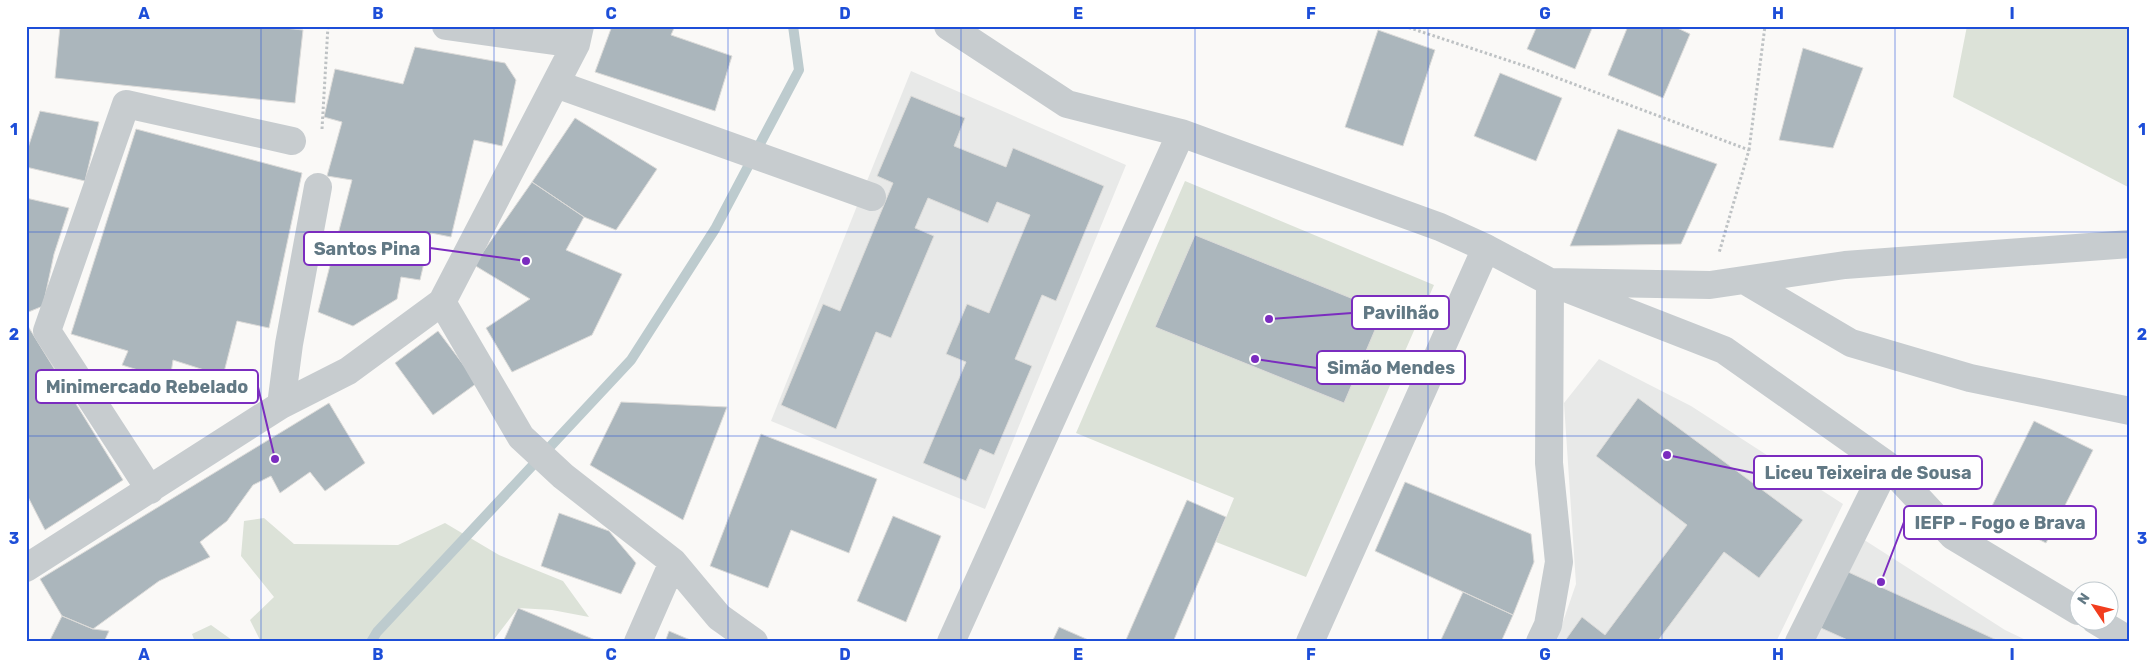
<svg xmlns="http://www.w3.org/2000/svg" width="2156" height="668" font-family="Rubik,sans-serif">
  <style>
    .built { fill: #e8e9e8 }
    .green { fill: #dce2d8 }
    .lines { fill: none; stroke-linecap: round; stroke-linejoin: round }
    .stream { stroke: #bdcbce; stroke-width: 10 }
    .building { fill: #abb6bc; stroke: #dcdbd9 }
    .path { stroke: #bec2c4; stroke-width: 3; stroke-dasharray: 2.5 2.5; stroke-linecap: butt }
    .minor { stroke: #c7cccf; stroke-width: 28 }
    .grid { fill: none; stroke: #1d4ed8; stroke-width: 1; stroke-opacity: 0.55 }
    .leader { fill: none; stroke: #7b2cbf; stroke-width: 2 }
    .callout-dot { fill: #7b2cbf; stroke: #fff; stroke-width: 2 }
    .callout { fill: #fff; stroke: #7b2cbf; stroke-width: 2 }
    .callout-label { font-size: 18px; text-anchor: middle; font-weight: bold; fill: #627985 }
    .neatline { fill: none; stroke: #1d4ed8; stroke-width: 2 }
    .grid-label { font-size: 16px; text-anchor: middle; font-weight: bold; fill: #1d4ed8 }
  </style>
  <rect width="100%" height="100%" fill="#faf9f7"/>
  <!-- built -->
  <path class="built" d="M 911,71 L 1126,165 L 985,509 L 771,421 Z
    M 1599,359 L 1691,406 L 1843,504 L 1776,642 L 1556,642 L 1576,584 L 1564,403 Z
    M 1855,534 L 2005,630 L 2030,642 L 1801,642 Z"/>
  <!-- green -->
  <path class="green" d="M 1967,26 L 2130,26 L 2130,188 L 1953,97 Z
    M 1185,181 L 1434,285 L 1306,577 L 1216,542 L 1234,498 L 1076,433 Z
    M 264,518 L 294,544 L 398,545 L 445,523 L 499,555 L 563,581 L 589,617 L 552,610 L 518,608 L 492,642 L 261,642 L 250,620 L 274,597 L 241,556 L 244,521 Z
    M 211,625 L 232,640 L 233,642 L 195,642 L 192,634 Z"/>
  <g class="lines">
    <!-- stream -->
    <path class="stream" d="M 371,642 L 377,632 L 631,360 L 715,229 L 799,70 L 793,26"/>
  </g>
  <!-- building -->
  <path class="building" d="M 60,26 L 265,26 L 303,30 L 295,103 L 55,78 Z
    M 612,26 L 675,26 L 671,35 L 732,56 L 715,111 L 595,72 Z
    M 1537,26 L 1593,26 L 1575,69 L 1527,49 Z
    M 1628,26 L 1673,26 L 1690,34 L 1663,98 L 1608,75 Z
    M 1378,30 L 1435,50 L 1403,146 L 1345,127 Z
    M 415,47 L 505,63 L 516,80 L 502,146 L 474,140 L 451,237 L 431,233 L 420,280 L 401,277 L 397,299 L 353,326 L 318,312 L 352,180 L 327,176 L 342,122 L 324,117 L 335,69 L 403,84 Z
    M 1803,48 L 1863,68 L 1833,148 L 1779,140 Z
    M 1500,73 L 1562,98 L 1536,161 L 1474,136 Z
    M 911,96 L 965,118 L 954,146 L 1006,167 L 1013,148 L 1104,186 L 1056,301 L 1042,295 L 1015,359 L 1032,366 L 994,455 L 980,449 L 966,481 L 923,463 L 966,362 L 946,354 L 967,304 L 989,313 L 1030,215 L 997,202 L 988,223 L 928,198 L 915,228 L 934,236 L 891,338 L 876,332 L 836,429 L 781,405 L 823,304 L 840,311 L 893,183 L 877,176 Z
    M 40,111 L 99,122 L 85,181 L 26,167 L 26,154 Z
    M 575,118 L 657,169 L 616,230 L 584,217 L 532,182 Z
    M 136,129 L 302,173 L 269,328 L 237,321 L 223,376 L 173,360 L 170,380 L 122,365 L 128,351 L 71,334 Z
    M 1618,129 L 1717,164 L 1681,244 L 1570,246 Z
    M 532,182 L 584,217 L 566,250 L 622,274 L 592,335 L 512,372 L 486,328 L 530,299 L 474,265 Z
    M 26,198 L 69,208 L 54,254 L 43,306 L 26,313 Z
    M 1195,235 L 1383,311 L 1344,403 L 1155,327 Z
    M 26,323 L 123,480 L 45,530 L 26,493 Z
    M 438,331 L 477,383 L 433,415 L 395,363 Z
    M 1638,398 L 1803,520 L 1759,578 L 1724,552 L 1657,642 L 1564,642 L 1582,617 L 1605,635 L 1687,525 L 1596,456 Z
    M 621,402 L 727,407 L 683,520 L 590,465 Z
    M 329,403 L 365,463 L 325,491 L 310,472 L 280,493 L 271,476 L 253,485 L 227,521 L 200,542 L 210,557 L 159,581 L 93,629 L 62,616 L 40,579 Z
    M 2034,421 L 2093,450 L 2046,543 L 1988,514 Z
    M 761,434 L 877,479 L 849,553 L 791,530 L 768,588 L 710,566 Z
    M 1405,482 L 1531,534 L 1534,562 L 1513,615 L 1375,551 Z
    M 1187,500 L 1226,517 L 1173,642 L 1125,642 Z
    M 559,513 L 609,531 L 636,563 L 621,594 L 541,566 Z
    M 893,516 L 941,536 L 906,622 L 857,601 Z
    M 1846,571 L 2001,642 L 1852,642 L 1821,628 Z
    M 1463,592 L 1513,615 L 1501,642 L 1440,642 Z
    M 518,608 L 600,642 L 503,642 Z
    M 62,616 L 93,629 L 109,631 L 104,642 L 49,642 Z
    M 1059,627 L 1093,642 L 1052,642 Z
    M 669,631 L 695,642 L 665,642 Z"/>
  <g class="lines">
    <!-- path -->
    <path class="path" d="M 1404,26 L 1531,68 L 1749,150 L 1719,253
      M 322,129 L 328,26
      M 1749,150 L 1765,26"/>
    <!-- minor -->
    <path class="minor" d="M 446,26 L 576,44
      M 948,26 L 1067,104 L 1181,133 L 1440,227 L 1486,248 L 1550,282 L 1724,350 L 1887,465 L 1953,536 L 2078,611
      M 556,84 L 872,197
      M 1744,280 L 1851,343 L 1970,378 L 2130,411
      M 442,302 L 521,437 L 563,476 L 673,562 L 719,617 L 754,642
      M 281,405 L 289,344 L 318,187
      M 150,490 L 47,331 L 126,104 L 292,141
      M 26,568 L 281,405 L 348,371 L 442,302 L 576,44 L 580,26
      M 2095,620 L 2130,641
      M 638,642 L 673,562
      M 951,642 L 1181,133
      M 1310,642 L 1486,248
      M 1540,642 L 1548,625 L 1559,562 L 1549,463 L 1550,282 L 1710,285 L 1845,265 L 2130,244
      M 1799,642 L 1887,465"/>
  </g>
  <!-- grid -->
  <path class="grid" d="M 261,26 L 261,642M 494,26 L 494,642M 728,26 L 728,642M 961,26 L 961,642M 1195,26 L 1195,642M 1428,26 L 1428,642M 1662,26 L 1662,642M 1895,26 L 1895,642M 26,232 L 2130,232M 26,436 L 2130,436"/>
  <!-- callouts -->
  <path class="leader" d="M526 261L430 248M1269 319L1352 313M1255 359L1317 368M275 459L258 387M1667 455L1754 473M1881 582L1904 522"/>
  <g class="callout-dot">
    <circle cx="526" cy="261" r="5"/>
    <circle cx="1269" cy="319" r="5"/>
    <circle cx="1255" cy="359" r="5"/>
    <circle cx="275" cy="459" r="5"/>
    <circle cx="1667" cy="455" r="5"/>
    <circle cx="1881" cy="582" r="5"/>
  </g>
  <g class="callout">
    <rect x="304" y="232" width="126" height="33" rx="5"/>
    <rect x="1352" y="296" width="97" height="33" rx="5"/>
    <rect x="1317" y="351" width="148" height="33" rx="5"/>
    <rect x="36" y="370" width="222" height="33" rx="5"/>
    <rect x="1754" y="456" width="228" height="33" rx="5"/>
    <rect x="1904" y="506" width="192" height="33" rx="5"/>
  </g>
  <g class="callout-label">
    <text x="367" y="255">Santos Pina</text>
    <text x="1401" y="319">Pavilhão</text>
    <text x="1391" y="374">Simão Mendes</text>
    <text x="147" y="393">Minimercado Rebelado</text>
    <text x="1868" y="479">Liceu Teixeira de Sousa</text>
    <text x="2000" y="529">IEFP - Fogo e Brava</text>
  </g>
  <!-- border -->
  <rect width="2156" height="668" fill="none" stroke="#ffffff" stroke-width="55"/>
  <!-- north arrow -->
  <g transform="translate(2094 606) rotate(305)"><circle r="24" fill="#ffffff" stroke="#c0c9ce"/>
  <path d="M0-4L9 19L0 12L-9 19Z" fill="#f23d1e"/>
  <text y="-8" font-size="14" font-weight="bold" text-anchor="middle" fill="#627985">N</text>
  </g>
  <rect x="28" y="28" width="2100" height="612" class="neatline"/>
  <g class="grid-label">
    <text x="144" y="19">A</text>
    <text x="378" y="19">B</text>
    <text x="611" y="19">C</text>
    <text x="845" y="19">D</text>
    <text x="1078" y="19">E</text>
    <text x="1311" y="19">F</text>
    <text x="1545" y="19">G</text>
    <text x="1778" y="19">H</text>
    <text x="2012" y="19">I</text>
    <text x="14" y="135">1</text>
    <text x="2142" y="135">1</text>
    <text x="14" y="340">2</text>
    <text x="2142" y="340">2</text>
    <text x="14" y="544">3</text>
    <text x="2142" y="544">3</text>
    <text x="144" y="660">A</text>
    <text x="378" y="660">B</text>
    <text x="611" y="660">C</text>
    <text x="845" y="660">D</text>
    <text x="1078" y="660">E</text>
    <text x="1311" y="660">F</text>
    <text x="1545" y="660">G</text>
    <text x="1778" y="660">H</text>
    <text x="2012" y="660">I</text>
  </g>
</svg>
